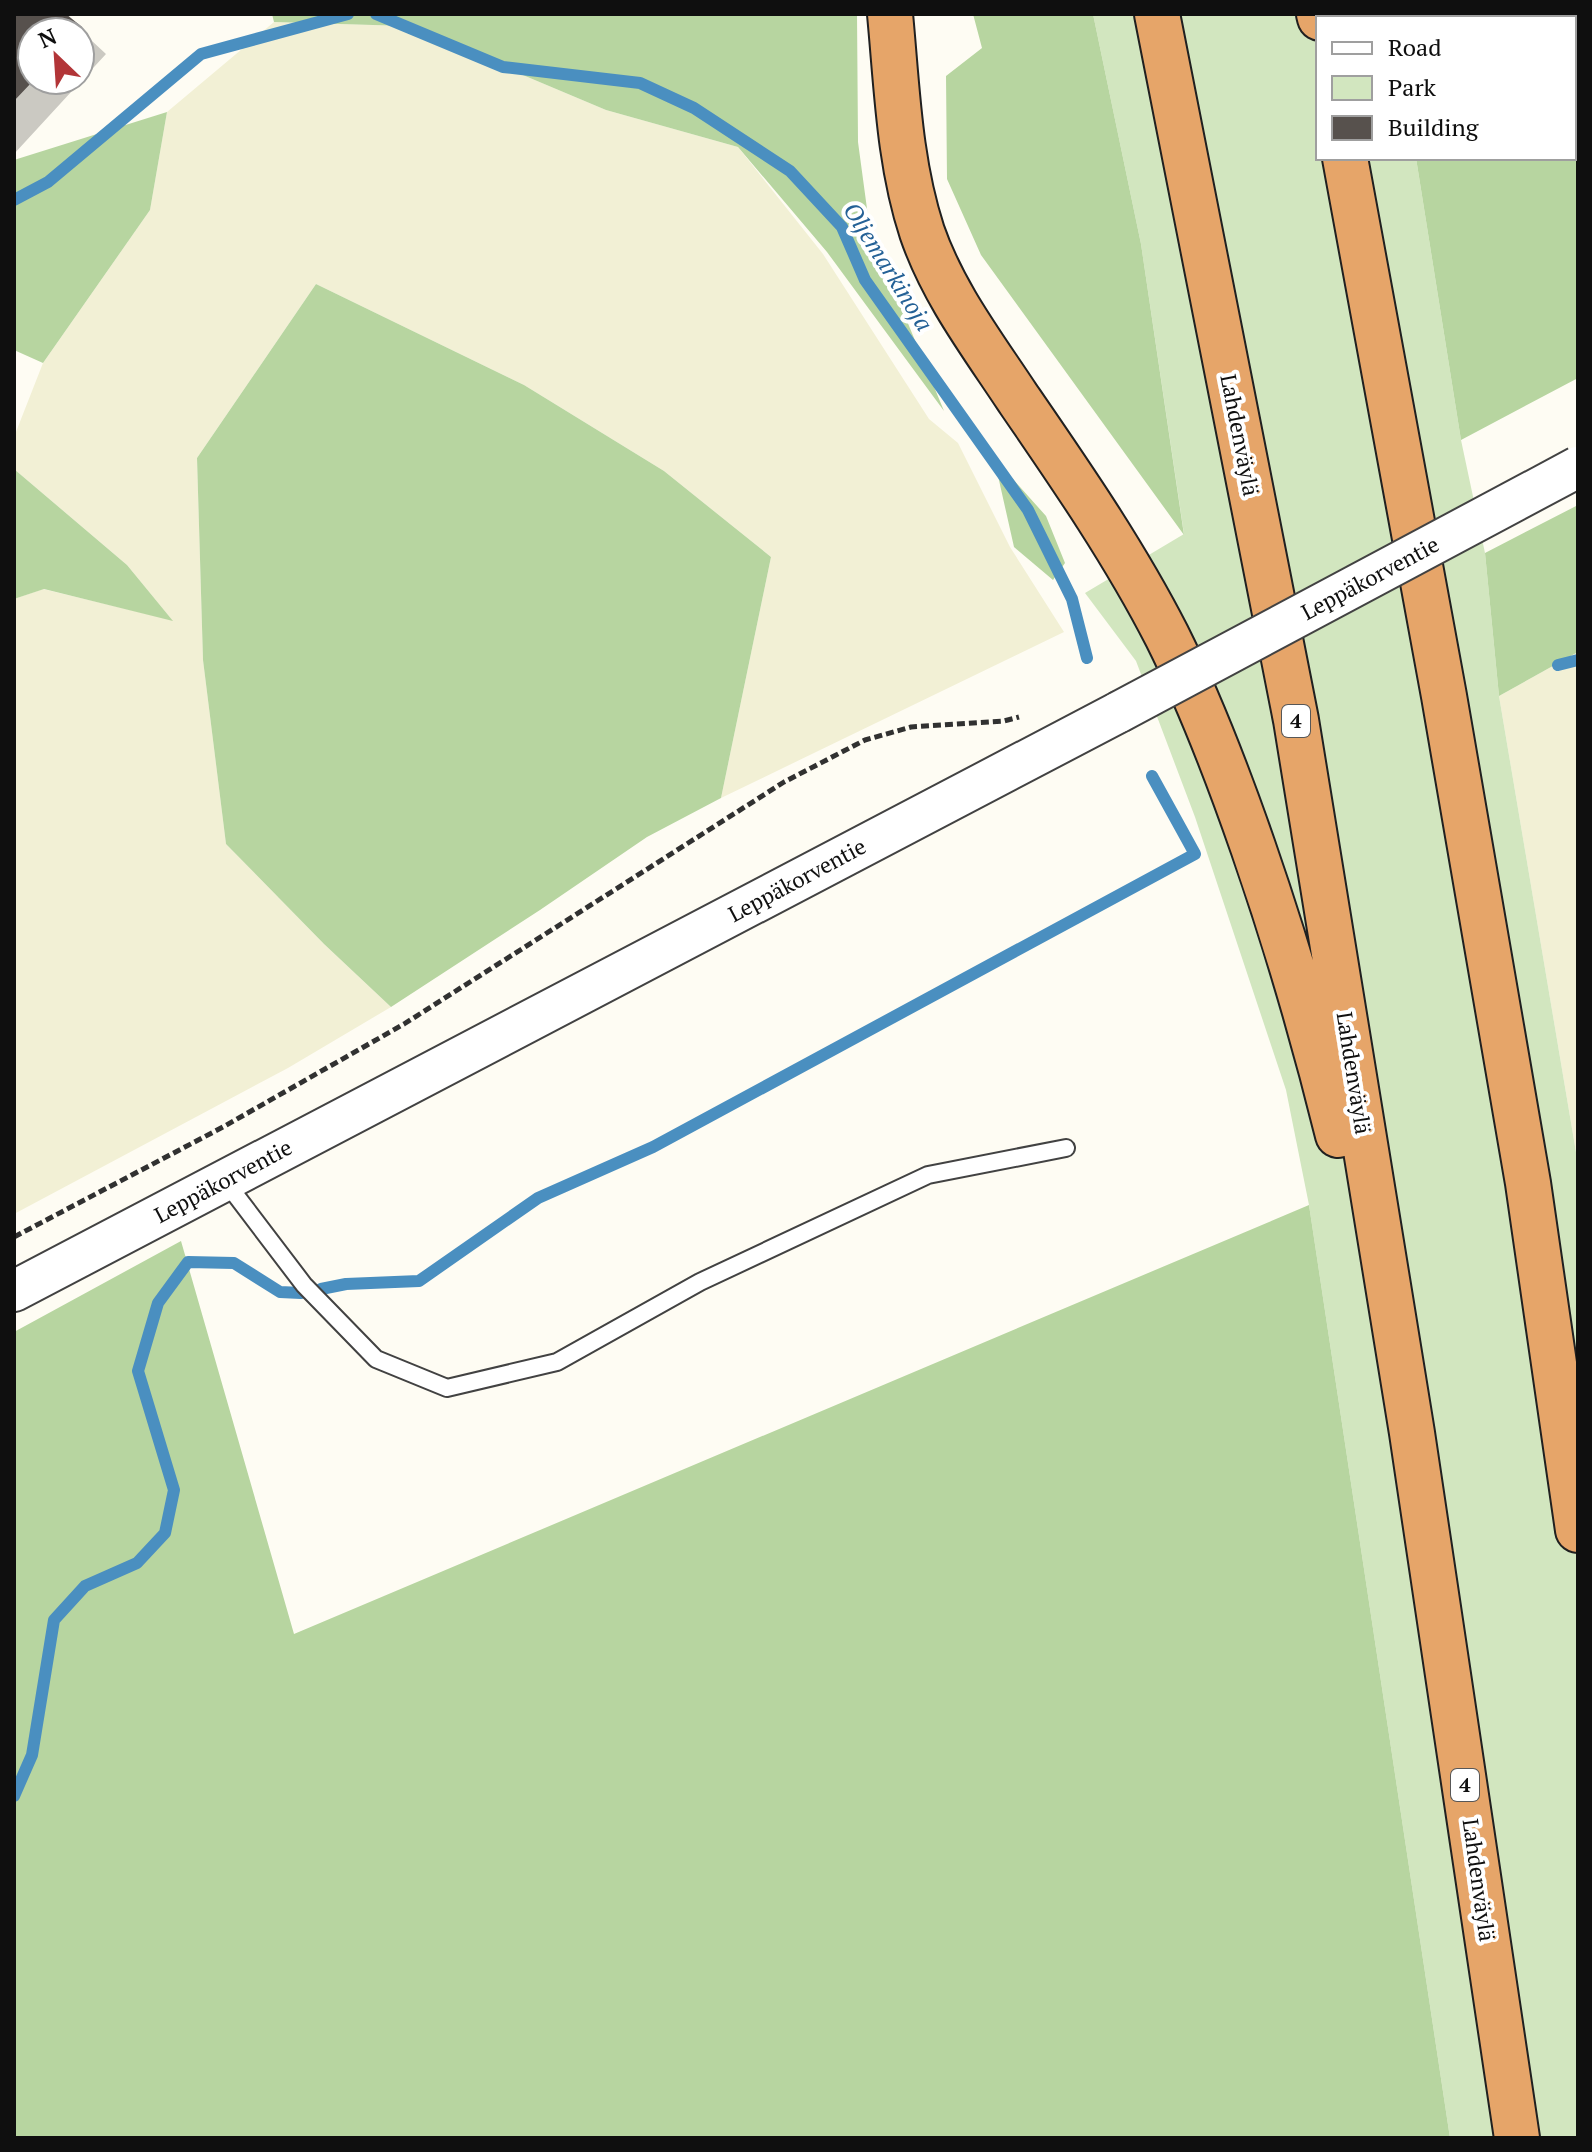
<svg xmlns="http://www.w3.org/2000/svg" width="1592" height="2152" font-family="'PT Serif',serif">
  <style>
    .farmland { fill: #f2f0d5 }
    .green { fill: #d2e6bf }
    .forest { fill: #b7d5a0 }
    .shadow { fill: #0003; fill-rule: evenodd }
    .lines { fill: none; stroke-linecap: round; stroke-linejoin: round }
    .stream { stroke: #4a8fc0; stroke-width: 12 }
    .building { fill: #57514d }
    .service-casing { stroke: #424242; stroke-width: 20 }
    .tertiary-casing { stroke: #424242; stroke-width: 44 }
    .motorway-casing { stroke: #202020; stroke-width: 48 }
    .path { stroke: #313131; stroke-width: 5; stroke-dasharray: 8 4; stroke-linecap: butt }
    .service { stroke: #fff; stroke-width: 16 }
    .tertiary { stroke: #fff; stroke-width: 40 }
    .motorway { stroke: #e6a569; stroke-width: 44 }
    .tertiary-bridge-casing { stroke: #424242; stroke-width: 44; stroke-linecap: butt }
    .tertiary-bridge { stroke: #fff; stroke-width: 40 }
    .labels { text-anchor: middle; stroke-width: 8; stroke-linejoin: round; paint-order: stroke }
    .shield { fill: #fff; stroke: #575757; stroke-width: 2 }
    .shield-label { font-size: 20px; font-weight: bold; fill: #0f0f0f }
    .street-label { font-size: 22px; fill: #0f0f0f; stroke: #fff }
    .water-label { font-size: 24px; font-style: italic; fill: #246196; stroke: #fff }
  </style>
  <rect width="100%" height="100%" fill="#fefcf3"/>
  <!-- farmland -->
  <path class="farmland" d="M 274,22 L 406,26 L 606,110 L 738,147 L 823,254 L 929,419 L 958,443 L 1010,547 L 1064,632 L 721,798 L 771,557 L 664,471 L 524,385 L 316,284 L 197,458 L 203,660 L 226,844 L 324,944 L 391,1007 L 288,1068 L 14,1214 L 14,599 L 43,589 L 172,620 L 127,565 L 14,469 L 14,437 L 43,363 L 150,210 L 167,112 Z
    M 1578,652 L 1578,1164 L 1499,696 Z"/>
  <!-- green -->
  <path class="green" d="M 1093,14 L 1392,14 L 1393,18 L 1318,18 L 1318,158 L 1416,158 L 1461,440 L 1485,553 L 1499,696 L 1578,1164 L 1578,2138 L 1450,2138 L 1309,1205 L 1286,1090 L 1195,817 L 1136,661 L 1085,593 L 1184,534 L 1141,244 Z"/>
  <!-- forest -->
  <path class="forest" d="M 272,14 L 857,14 L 858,142 L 870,231 L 944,411 L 827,252 L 738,147 L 606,110 L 406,26 L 274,22 Z
    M 973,14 L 1093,14 L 1141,244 L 1184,535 L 981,255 L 947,179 L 946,76 L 982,48 Z
    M 1392,14 L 1578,14 L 1578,378 L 1461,440 L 1416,158 L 1574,158 L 1574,18 L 1393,18 Z
    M 167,112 L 150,210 L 43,363 L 14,350 L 14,160 Z
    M 316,284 L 524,385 L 664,471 L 771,557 L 721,798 L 647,837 L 540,910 L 391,1007 L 324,944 L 226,844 L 203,660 L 197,458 Z
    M 994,458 L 1046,516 L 1065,563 L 1053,580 L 1014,547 Z
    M 14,469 L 127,565 L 173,621 L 44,589 L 14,599 Z
    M 1578,505 L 1578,652 L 1499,696 L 1485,553 Z
    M 1309,1205 L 1450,2138 L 14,2138 L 14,1332 L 181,1241 L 294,1634 Z"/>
  <!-- shadow -->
  <path class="shadow" d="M 16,14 L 63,14 L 106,54 L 14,154 L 14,17 ZM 32,32 L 80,32 L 80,80 L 32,80 Z"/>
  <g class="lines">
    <!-- stream -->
    <path class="stream" d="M 376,14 L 503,67 L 640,83 L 694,108 L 790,171 L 842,227 L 865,280 L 1028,510 L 1072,599 L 1087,658
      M 14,200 L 48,182 L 201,54 L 348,14
      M 1558,665 L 1578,660
      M 321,1289 L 346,1284 L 419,1281 L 538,1198 L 653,1147 L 1195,854 L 1152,776
      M 14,1796 L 32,1755 L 54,1620 L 85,1586 L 137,1563 L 165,1533 L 174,1490 L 138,1371 L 158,1303 L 188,1262 L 234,1263 L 280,1292 L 301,1293"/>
  </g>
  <!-- building -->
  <path class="building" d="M 14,14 L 66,14 L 82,27 L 77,32 L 32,32 L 32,82 L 14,101 Z"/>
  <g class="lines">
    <!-- service casing -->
    <g class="service-casing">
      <path id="service" d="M 225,1181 L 304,1285 L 376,1359 L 447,1388 L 557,1362 L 700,1282 L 928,1175 L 1066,1148"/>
    </g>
    <!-- tertiary casing -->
    <g class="tertiary-casing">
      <path id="tertiary" d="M 14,1291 L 1119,712"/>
    </g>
    <!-- motorway casing -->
    <g class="motorway-casing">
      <path id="motorway" d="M 890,14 C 897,87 899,162 922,232 C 943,293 982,344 1017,397 C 1070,474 1124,552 1167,636 C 1201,704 1228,775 1253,847 C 1286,942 1314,1038 1338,1135
        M 1157,14 L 1296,720 L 1412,1433 L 1517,2138
        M 1319,14 L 1320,18
        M 1345,158 L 1444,696 L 1528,1183 L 1578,1530"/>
    </g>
    <!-- path -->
    <path class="path" d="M 14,1237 L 223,1127 L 404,1024 L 784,782 L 865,740 L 911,727 L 1004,721 L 1019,717"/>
    <!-- service -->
    <use href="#service" class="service"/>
    <!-- tertiary -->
    <use href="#tertiary" class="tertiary"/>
    <!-- motorway -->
    <use href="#motorway" class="motorway"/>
    <!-- tertiary-bridge casing -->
    <g class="tertiary-bridge-casing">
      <path id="tertiary-bridge" d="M 1119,712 L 1578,467"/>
    </g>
    <!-- tertiary-bridge -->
    <use href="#tertiary-bridge" class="tertiary-bridge"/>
  </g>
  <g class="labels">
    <!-- shield labels -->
    <g class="shield">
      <rect x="1282" y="705" width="28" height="32" rx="6"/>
      <rect x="1451" y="1769" width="28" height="32" rx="6"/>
    </g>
    <g class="shield-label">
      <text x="1296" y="728">4</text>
      <text x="1465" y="1792">4</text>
    </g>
    <!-- street labels -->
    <g class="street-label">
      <text transform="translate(1240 435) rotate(79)" y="8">Lahdenväylä</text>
      <text transform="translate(1370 578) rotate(-28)" y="8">Leppäkorventie</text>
      <text transform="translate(797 880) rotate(-28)" y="8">Leppäkorventie</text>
      <text transform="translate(1354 1073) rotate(81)" y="8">Lahdenväylä</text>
      <text transform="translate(223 1181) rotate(-28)" y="8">Leppäkorventie</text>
      <text transform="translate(1479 1880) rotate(82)" y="8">Lahdenväylä</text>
    </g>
    <!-- water labels -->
    <g class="water-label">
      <text transform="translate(888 267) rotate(58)" y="8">Oljemarkinoja</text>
    </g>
  </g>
  <!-- border -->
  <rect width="1592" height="2152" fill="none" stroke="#0f0f0f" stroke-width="32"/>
  <!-- legend -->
  <rect x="1316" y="16" width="260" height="144" fill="#ffffff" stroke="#9f9f9f" stroke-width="2"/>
  <rect x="1332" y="42" width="40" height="12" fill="#ffffff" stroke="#9f9f9f" stroke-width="2"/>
  <text x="1388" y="56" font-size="24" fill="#0f0f0f">Road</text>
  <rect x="1332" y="76" width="40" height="24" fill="#d2e6bf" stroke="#9f9f9f" stroke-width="2"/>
  <text x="1388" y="96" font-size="24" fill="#0f0f0f">Park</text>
  <rect x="1332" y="116" width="40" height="24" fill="#57514d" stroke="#9f9f9f" stroke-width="2"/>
  <text x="1388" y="136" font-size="24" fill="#0f0f0f">Building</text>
  <!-- north arrow -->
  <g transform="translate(56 56) rotate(335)"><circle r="38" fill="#ffffff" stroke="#9f9f9f" stroke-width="2"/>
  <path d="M0-6L14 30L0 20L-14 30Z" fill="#b23538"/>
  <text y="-12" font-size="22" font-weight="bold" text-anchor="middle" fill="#0f0f0f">N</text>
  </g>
</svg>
